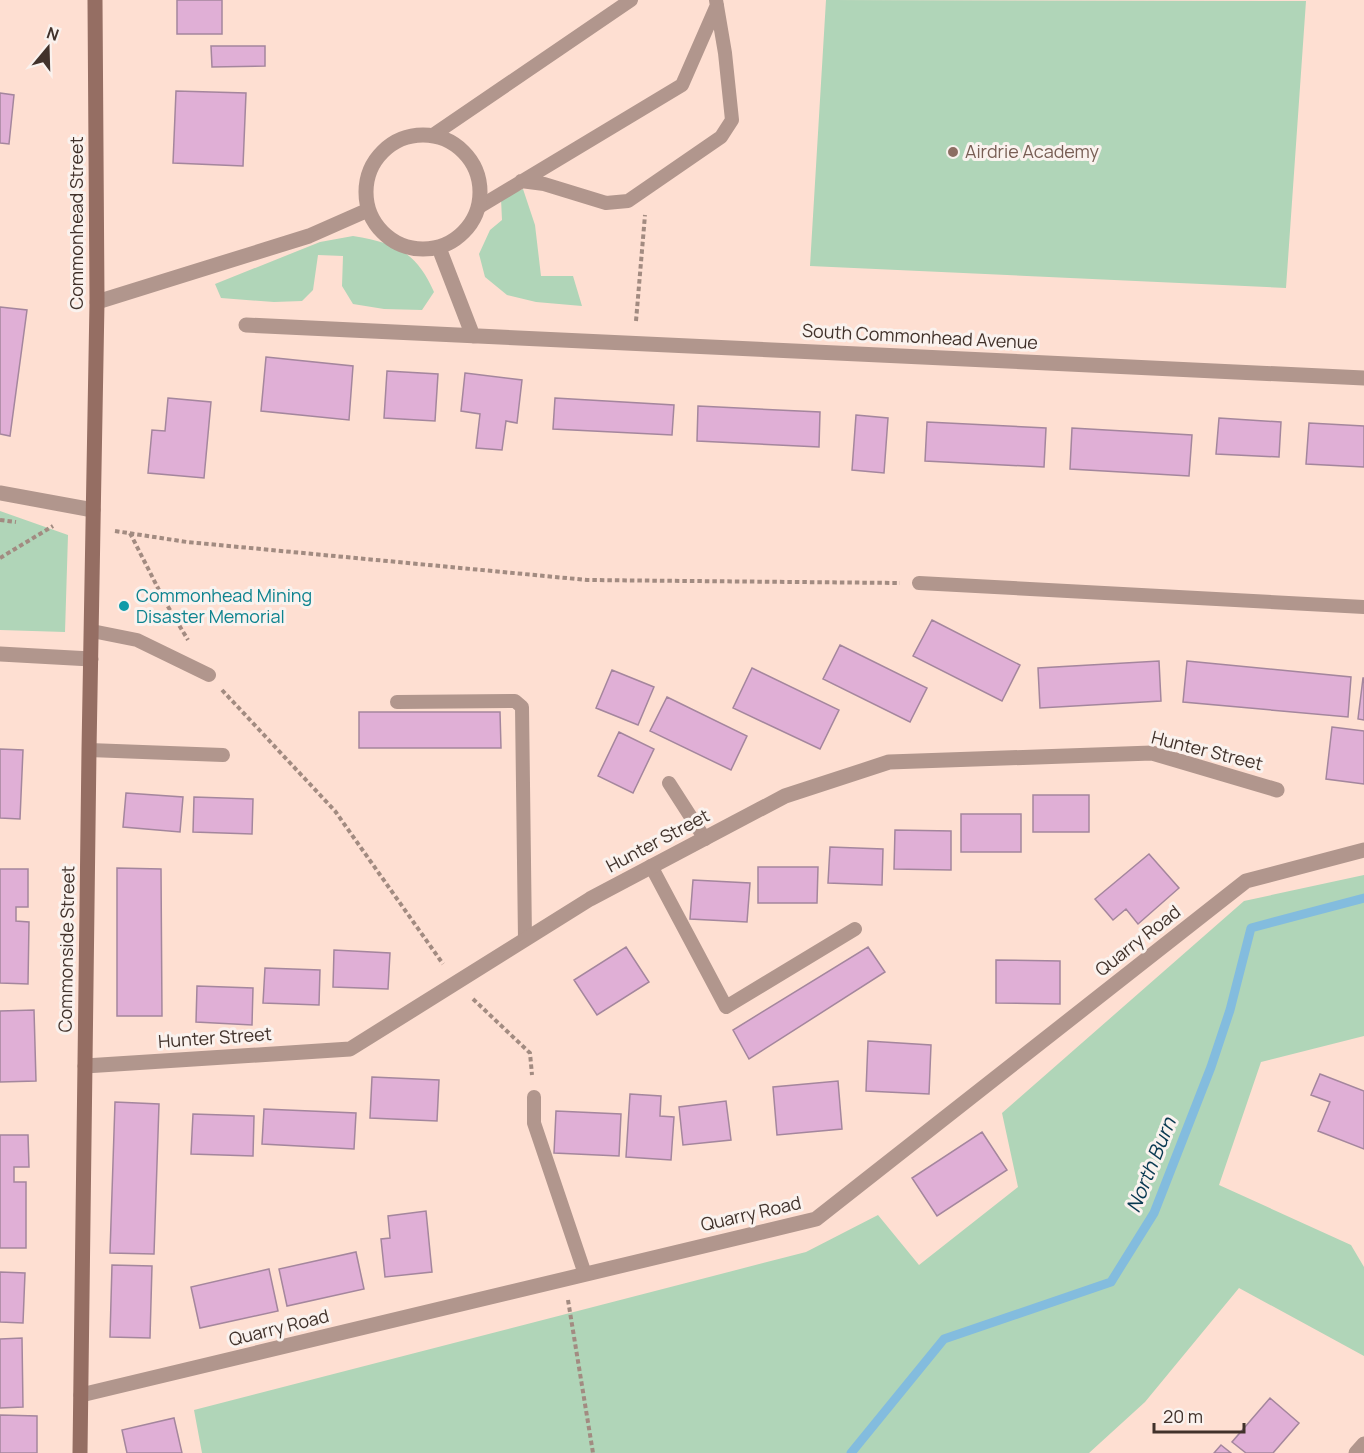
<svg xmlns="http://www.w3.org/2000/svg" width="1364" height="1453" font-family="Manrope,sans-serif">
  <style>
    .green { fill: #b0d5b8 }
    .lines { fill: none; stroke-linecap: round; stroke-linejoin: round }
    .stream { stroke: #83bcde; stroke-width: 9 }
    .building { fill: #e0afd6; stroke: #a4869d; stroke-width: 1.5 }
    .path { stroke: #a28b81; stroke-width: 4; stroke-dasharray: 4.5 3; stroke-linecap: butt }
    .service { stroke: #b1968d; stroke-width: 14 }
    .minor { stroke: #b1968d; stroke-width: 15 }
    .secondary { stroke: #956e63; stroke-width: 15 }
    .education-dot { fill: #8d6e63; stroke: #faf2ee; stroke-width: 2 }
    .culture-dot { fill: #0f9aa8; stroke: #faf2ee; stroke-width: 2 }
    .labels { text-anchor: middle; stroke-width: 6; stroke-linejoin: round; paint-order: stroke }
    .education-label { font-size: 18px; fill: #785e54; stroke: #faf2ee; text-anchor: start }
    .street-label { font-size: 18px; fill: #41322b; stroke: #faf2ee }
    .culture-label { font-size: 18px; fill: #0d838f; stroke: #faf2ee; text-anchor: start }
    .water-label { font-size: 20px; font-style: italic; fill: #093951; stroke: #faf2ee }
  </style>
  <rect width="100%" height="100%" fill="#fedfd2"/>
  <!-- green -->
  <path class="green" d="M 826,0 L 1306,1 L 1286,288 L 810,266 Z
    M 523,189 L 535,225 L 541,276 L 573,276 L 582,306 L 536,302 L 507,295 L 485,277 L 479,254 L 490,230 L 502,220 L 501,199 Z
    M 353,236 C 395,243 416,251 434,292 L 422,310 L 384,309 L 353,304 L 342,286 L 343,256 L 318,255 L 313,290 L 302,301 L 274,302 L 221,298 L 215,284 L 320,242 Z
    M 0,511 L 68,535 L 65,632 L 0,630 Z
    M 1364,875 L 1364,1036 L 1261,1062 L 1219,1185 L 1351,1245 L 1364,1267 L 1364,1356 L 1239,1288 L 1145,1402 L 1089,1453 L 202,1453 L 194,1410 L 806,1252 L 878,1215 L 919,1265 L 1018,1187 L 1002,1113 L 1244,901 Z"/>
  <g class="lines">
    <!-- stream -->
    <path class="stream" d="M 851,1453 L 944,1339 L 1111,1282 L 1154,1213 L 1211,1067 L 1230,1010 L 1251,928 L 1364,898"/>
  </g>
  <!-- building -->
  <path class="building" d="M 177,0 L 222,0 L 222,34 L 177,34 Z
    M 211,46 L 265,46 L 265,66 L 212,67 Z
    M 176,91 L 246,93 L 243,166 L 173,163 Z
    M 0,93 L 14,95 L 9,144 L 0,143 Z
    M 0,307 L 27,310 L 10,436 L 0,434 Z
    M 266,357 L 353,366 L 349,420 L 261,411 Z
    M 387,371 L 438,374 L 435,421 L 384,418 Z
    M 465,373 L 522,380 L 517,423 L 506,421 L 502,450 L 476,448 L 480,414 L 461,411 Z
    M 168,398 L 211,402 L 204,478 L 148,473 L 152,430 L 165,431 Z
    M 555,398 L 674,405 L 672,435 L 553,429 Z
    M 698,406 L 820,412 L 819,447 L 697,441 Z
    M 856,415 L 888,418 L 884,473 L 852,470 Z
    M 1219,418 L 1281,422 L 1279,457 L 1216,454 Z
    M 927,422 L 1046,428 L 1044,467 L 925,461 Z
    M 1309,423 L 1364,426 L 1364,467 L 1306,464 Z
    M 1072,428 L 1192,435 L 1189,476 L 1070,469 Z
    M 932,620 L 1020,665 L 1002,701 L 913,656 Z
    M 840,645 L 927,688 L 910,722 L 823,679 Z
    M 1159,661 L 1161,701 L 1040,708 L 1038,668 Z
    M 1187,661 L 1351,677 L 1348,717 L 1183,702 Z
    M 752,668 L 839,710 L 820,749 L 733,708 Z
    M 612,670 L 654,687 L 638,725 L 596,708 Z
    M 1363,678 L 1364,678 L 1364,720 L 1358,719 Z
    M 667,697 L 747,736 L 731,770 L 650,731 Z
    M 359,712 L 500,712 L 501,748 L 359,748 Z
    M 1332,727 L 1364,731 L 1364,784 L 1326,779 Z
    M 619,732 L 654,749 L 633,793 L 598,776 Z
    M 0,749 L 23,750 L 20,819 L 0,818 Z
    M 126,793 L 183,797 L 180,832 L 123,827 Z
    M 1033,795 L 1089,795 L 1089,832 L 1033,832 Z
    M 194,797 L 253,799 L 252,834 L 193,832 Z
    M 961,814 L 1021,814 L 1021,852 L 961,852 Z
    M 895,830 L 951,831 L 951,870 L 894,869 Z
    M 830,847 L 883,849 L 882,885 L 828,883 Z
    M 1149,854 L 1179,888 L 1138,924 L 1126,909 L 1113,920 L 1095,899 Z
    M 758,867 L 818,867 L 817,903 L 758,903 Z
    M 117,868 L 161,869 L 162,1016 L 117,1016 Z
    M 0,869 L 28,869 L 28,907 L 16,907 L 16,921 L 29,922 L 28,984 L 0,983 Z
    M 693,880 L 750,883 L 747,922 L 690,919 Z
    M 626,947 L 649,982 L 597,1015 L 574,980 Z
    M 868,947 L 885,972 L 749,1059 L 733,1030 Z
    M 334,950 L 390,953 L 388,989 L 333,987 Z
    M 996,960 L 1060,961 L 1060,1004 L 996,1003 Z
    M 265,968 L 320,970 L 319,1005 L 263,1003 Z
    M 197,986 L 253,988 L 252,1025 L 196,1022 Z
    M 34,1010 L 36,1081 L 0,1082 L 0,1011 Z
    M 868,1041 L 931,1045 L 929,1094 L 866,1091 Z
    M 1320,1074 L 1364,1091 L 1364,1149 L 1318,1131 L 1330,1102 L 1311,1095 Z
    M 372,1077 L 439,1080 L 437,1121 L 370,1118 Z
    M 838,1081 L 842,1129 L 777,1135 L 773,1087 Z
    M 630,1094 L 661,1096 L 660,1116 L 674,1117 L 671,1160 L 626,1157 Z
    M 726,1101 L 731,1140 L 683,1145 L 679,1107 Z
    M 115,1102 L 159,1104 L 154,1254 L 110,1253 Z
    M 264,1109 L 356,1113 L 354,1149 L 262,1144 Z
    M 556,1111 L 621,1114 L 619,1156 L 554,1153 Z
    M 193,1114 L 254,1116 L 253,1156 L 191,1154 Z
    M 982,1132 L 1007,1170 L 937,1216 L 912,1178 Z
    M 0,1135 L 28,1135 L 29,1167 L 14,1167 L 14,1182 L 26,1182 L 26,1248 L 0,1248 Z
    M 426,1211 L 432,1272 L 385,1277 L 381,1239 L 390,1238 L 388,1216 Z
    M 356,1252 L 364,1289 L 287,1306 L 279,1269 Z
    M 112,1265 L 152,1266 L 150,1338 L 110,1337 Z
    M 269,1269 L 278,1311 L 200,1328 L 191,1287 Z
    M 0,1272 L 25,1273 L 23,1323 L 0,1322 Z
    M 22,1338 L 23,1407 L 0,1408 L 0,1339 Z
    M 1270,1398 L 1299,1423 L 1273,1453 L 1246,1453 L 1232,1442 Z
    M 0,1415 L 37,1416 L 37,1453 L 0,1453 Z
    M 174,1418 L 182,1453 L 127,1453 L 122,1430 Z
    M 1221,1445 L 1231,1453 L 1214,1453 Z"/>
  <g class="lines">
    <!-- path -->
    <path class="path" d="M 636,321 L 645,215
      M 0,520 L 16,522
      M 115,531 L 187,542 L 587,580 L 900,583
      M 130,533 L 164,600 L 188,640
      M 0,558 L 53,526
      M 222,690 L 335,811 L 443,964
      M 473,999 L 530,1053 L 532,1075
      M 568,1300 L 593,1453"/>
    <!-- service -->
    <path class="service" d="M 433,135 L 631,0
      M 521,181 L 544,184 L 606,203 L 628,201 L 721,137 L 732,120 L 725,53 L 716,0
      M 479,207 L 682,85 L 717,5
      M 919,583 L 1364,607
      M 92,631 L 137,640 L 209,675
      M 397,702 L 515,701 L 522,707 L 525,939
      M 89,750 L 223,755
      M 669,783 L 705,839
      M 651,866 L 726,1007 L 855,929
      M 534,1097 L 534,1123 L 585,1274"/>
    <!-- minor -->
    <path class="minor" d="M366 192a57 57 0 1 1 114 0a57 57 0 1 1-114 0Z
      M 439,248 L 473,336
      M 97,302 L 309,236 L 368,210
      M 246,325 L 1364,378
      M 0,493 L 93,510
      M 0,654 L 91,659
      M 85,1066 L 350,1049 L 590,899 L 785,796 L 889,762 L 1152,753 L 1277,790
      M 81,1395 L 816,1219 L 1246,881 L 1364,850
      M 1356,1453 L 1364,1444"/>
    <!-- secondary -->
    <path class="secondary" d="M 80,1453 L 89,750 L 97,302 L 95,0"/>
  </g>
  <!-- markers -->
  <circle class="education-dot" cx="953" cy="152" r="6"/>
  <circle class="culture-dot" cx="124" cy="606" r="6"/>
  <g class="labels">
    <!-- education labels -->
    <g class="education-label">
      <text x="965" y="158">Airdrie Academy</text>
    </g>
    <!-- street labels -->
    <g class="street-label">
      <text transform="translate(77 223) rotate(-90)" y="6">Commonhead Street</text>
      <text transform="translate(920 337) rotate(3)" y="6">South Commonhead Avenue</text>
      <text transform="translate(1207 751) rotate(14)" y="6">Hunter Street</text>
      <text transform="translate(658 841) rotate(-28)" y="6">Hunter Street</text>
      <text transform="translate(1138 941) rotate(-38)" y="6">Quarry Road</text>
      <text transform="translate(67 949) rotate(-89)" y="6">Commonside Street</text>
      <text transform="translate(215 1038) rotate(-4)" y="6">Hunter Street</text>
      <text transform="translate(751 1214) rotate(-13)" y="6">Quarry Road</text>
      <text transform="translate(279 1328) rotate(-14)" y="6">Quarry Road</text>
    </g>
    <!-- culture labels -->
    <g class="culture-label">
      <text x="136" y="602">Commonhead Mining<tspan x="136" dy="21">Disaster Memorial</tspan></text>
    </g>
    <!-- water labels -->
    <g class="water-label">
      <text transform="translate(1151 1165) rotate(-68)" y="7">North Burn</text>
    </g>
  </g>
  <!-- north arrow -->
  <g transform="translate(48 48) rotate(19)" stroke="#faf2ee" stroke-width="4.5" paint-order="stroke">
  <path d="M0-4.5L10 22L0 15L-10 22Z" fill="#41322b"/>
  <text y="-9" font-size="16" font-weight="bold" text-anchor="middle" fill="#41322b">N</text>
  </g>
  <!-- scale -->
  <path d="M1154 1423v9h90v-9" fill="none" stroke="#41322b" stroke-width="3"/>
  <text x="1163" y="1423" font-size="18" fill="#41322b" stroke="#faf2ee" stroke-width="4.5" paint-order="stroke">20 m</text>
</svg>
